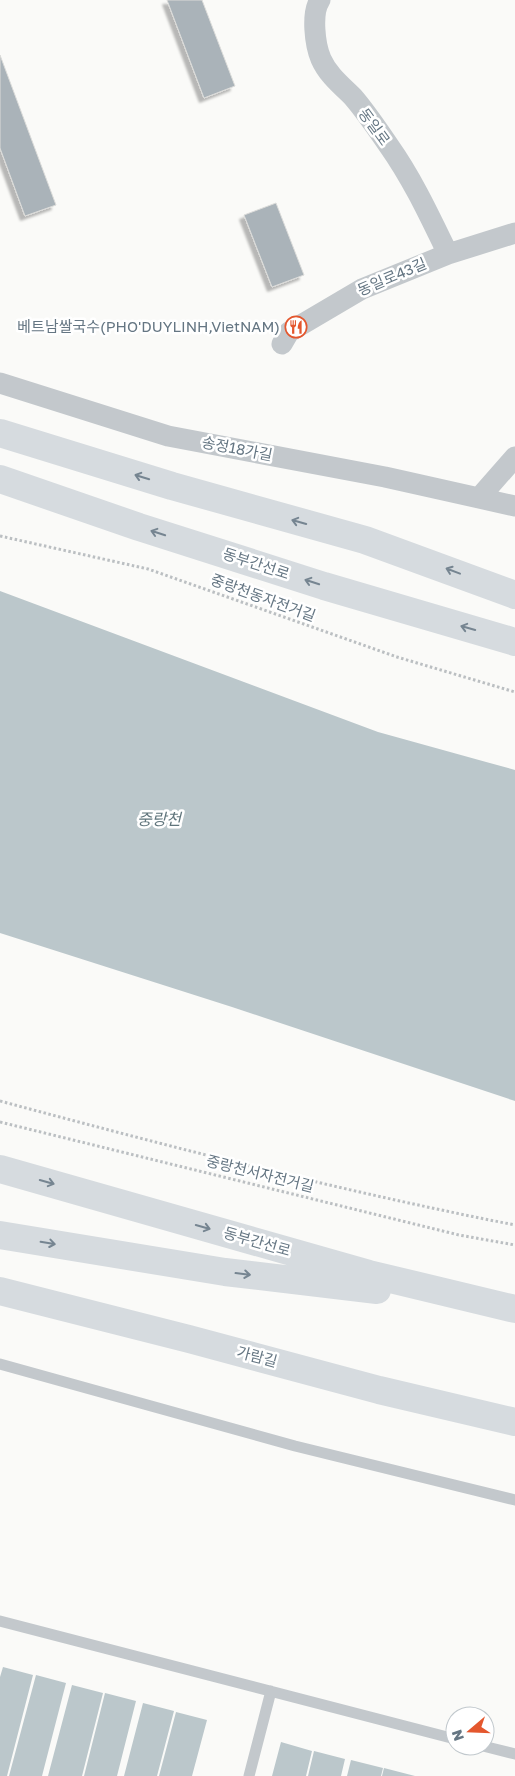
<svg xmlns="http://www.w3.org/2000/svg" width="515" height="1776" font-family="'Golos Text','Noto Sans KR',sans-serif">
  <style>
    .water { fill: #bbc7cb }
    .building { fill: #aab3b9; stroke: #dcdcda; filter: url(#shadow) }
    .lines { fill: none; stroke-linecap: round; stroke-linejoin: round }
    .path { stroke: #bbbfc2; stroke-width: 3; stroke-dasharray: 2.5 2.5; stroke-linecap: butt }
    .lane { stroke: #c3c8cc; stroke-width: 11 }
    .street { stroke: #c3c8cc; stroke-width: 21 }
    .secondary { stroke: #d6dbdf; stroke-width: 28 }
    .highway { stroke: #d6dbdf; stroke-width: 28 }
    .oneway { stroke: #768591 }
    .labels { text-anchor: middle; stroke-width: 5; stroke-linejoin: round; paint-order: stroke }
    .street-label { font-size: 15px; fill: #657683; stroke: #fff }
    .poi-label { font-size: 15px; fill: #657683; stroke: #fff; text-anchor: end }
    .water-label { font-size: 16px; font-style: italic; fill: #60757c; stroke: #fff }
  </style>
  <defs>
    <filter id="shadow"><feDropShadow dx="-4.5" dy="4.5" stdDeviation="1" flood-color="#0004"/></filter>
  </defs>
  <rect width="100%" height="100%" fill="#fafaf8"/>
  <!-- water -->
  <path class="water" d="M 0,591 L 378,732 L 515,770 L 515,1101 L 232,1007 L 0,933 Z
    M 3,1667 L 33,1675 L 7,1776 L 0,1776 L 0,1677 Z
    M 36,1675 L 66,1683 L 42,1776 L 9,1776 Z
    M 72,1685 L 103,1693 L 82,1776 L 48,1776 Z
    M 105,1693 L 136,1701 L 117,1776 L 84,1776 Z
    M 143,1703 L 174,1711 L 157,1776 L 124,1776 Z
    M 176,1712 L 207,1720 L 192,1776 L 159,1776 Z
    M 281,1742 L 312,1751 L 306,1776 L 272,1776 Z
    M 314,1751 L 345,1759 L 341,1776 L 308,1776 Z
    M 351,1760 L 383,1768 L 381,1776 L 347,1776 Z
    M 384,1768 L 415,1776 L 382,1776 Z"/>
  <!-- building -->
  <path class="building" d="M 167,0 L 202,0 L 235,86 L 204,98 Z
    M 0,55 L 56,205 L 25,216 L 0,148 Z
    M 276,203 L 304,275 L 272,287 L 244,215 Z"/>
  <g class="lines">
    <!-- path -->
    <path class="path" d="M 0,536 L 148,569 L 397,657 L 515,692
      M 0,1101 C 171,1147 341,1191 515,1225
      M 0,1122 L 459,1235 L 515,1245"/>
    <!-- lane -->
    <path class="lane" d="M 0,1364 L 295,1446 L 515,1500
      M 0,1621 L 455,1739
      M 483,1746 L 515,1754
      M 249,1776 L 271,1691"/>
    <!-- street -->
    <path class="street" d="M 320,0 C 311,13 315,45 321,59 C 328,75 342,86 353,97 C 366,112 378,130 389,146 C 413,180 430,217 448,254
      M 282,344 L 289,332 L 362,289 L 448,254 L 515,233
      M 0,383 L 168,436 L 385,477 L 515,506
      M 479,498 L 515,457"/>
    <!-- secondary -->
    <path class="secondary" d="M 0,1291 L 189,1339 L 379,1390 L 515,1422"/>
    <!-- highway -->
    <path class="highway" d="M 0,433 L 172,486 L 365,540 L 515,595
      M 0,479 L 139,527 L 324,586 L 515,642
      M 0,1169 L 369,1274 L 515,1309
      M 0,1235 L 225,1272 L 377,1290"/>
  </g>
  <!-- one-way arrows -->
  <defs><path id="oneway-shaft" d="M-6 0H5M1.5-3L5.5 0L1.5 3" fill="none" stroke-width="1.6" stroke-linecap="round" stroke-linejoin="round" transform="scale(1.25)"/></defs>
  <g class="oneway">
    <use href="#oneway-shaft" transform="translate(142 477) rotate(-163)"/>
    <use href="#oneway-shaft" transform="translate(299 522) rotate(-164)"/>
    <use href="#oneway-shaft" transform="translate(158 533) rotate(-162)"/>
    <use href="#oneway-shaft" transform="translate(453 571) rotate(-159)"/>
    <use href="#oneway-shaft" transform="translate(312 582) rotate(-162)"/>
    <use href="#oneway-shaft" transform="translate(468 628) rotate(-164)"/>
    <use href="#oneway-shaft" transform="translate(47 1182) rotate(16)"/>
    <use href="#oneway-shaft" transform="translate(203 1227) rotate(16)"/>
    <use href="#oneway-shaft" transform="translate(48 1243) rotate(9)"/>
    <use href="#oneway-shaft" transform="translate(243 1274) rotate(7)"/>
  </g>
  <!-- icons -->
  <defs>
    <g id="restaurant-ring" transform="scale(1.125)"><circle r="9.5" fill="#fff" stroke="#e4572e" stroke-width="1.5"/><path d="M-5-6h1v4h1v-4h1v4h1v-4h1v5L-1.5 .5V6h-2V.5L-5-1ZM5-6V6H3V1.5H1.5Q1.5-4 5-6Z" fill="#e4572e"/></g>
  </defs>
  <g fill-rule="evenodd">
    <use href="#restaurant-ring" x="296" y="327"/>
  </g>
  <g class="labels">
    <!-- street labels -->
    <g class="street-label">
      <text transform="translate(374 127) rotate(54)" y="5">동일로</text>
      <text transform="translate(392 277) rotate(-23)" y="5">동일로43길</text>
      <text transform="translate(237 449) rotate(11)" y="5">송정18가길</text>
      <text transform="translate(256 564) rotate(18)" y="5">동부간선로</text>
      <text transform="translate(263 598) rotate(20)" y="5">중랑천동자전거길</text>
      <text transform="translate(260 1174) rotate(14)" y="5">중랑천서자전거길</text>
      <text transform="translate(257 1242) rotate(16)" y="5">동부간선로</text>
      <text transform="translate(257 1357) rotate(15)" y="5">가람길</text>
    </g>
    <!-- poi labels -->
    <g class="poi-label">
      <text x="280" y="332">베트남쌀국수(PHO'DUYLINH,VietNAM)</text>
    </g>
    <!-- water labels -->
    <g class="water-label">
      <text x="159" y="825">중랑천</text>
    </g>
  </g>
  <!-- north arrow -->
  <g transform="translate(470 1731) rotate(251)"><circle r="24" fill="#ffffff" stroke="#c1c8cd"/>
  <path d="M0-4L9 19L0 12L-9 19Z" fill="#e4572e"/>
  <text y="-8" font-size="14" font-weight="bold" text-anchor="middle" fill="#657683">N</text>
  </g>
</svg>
